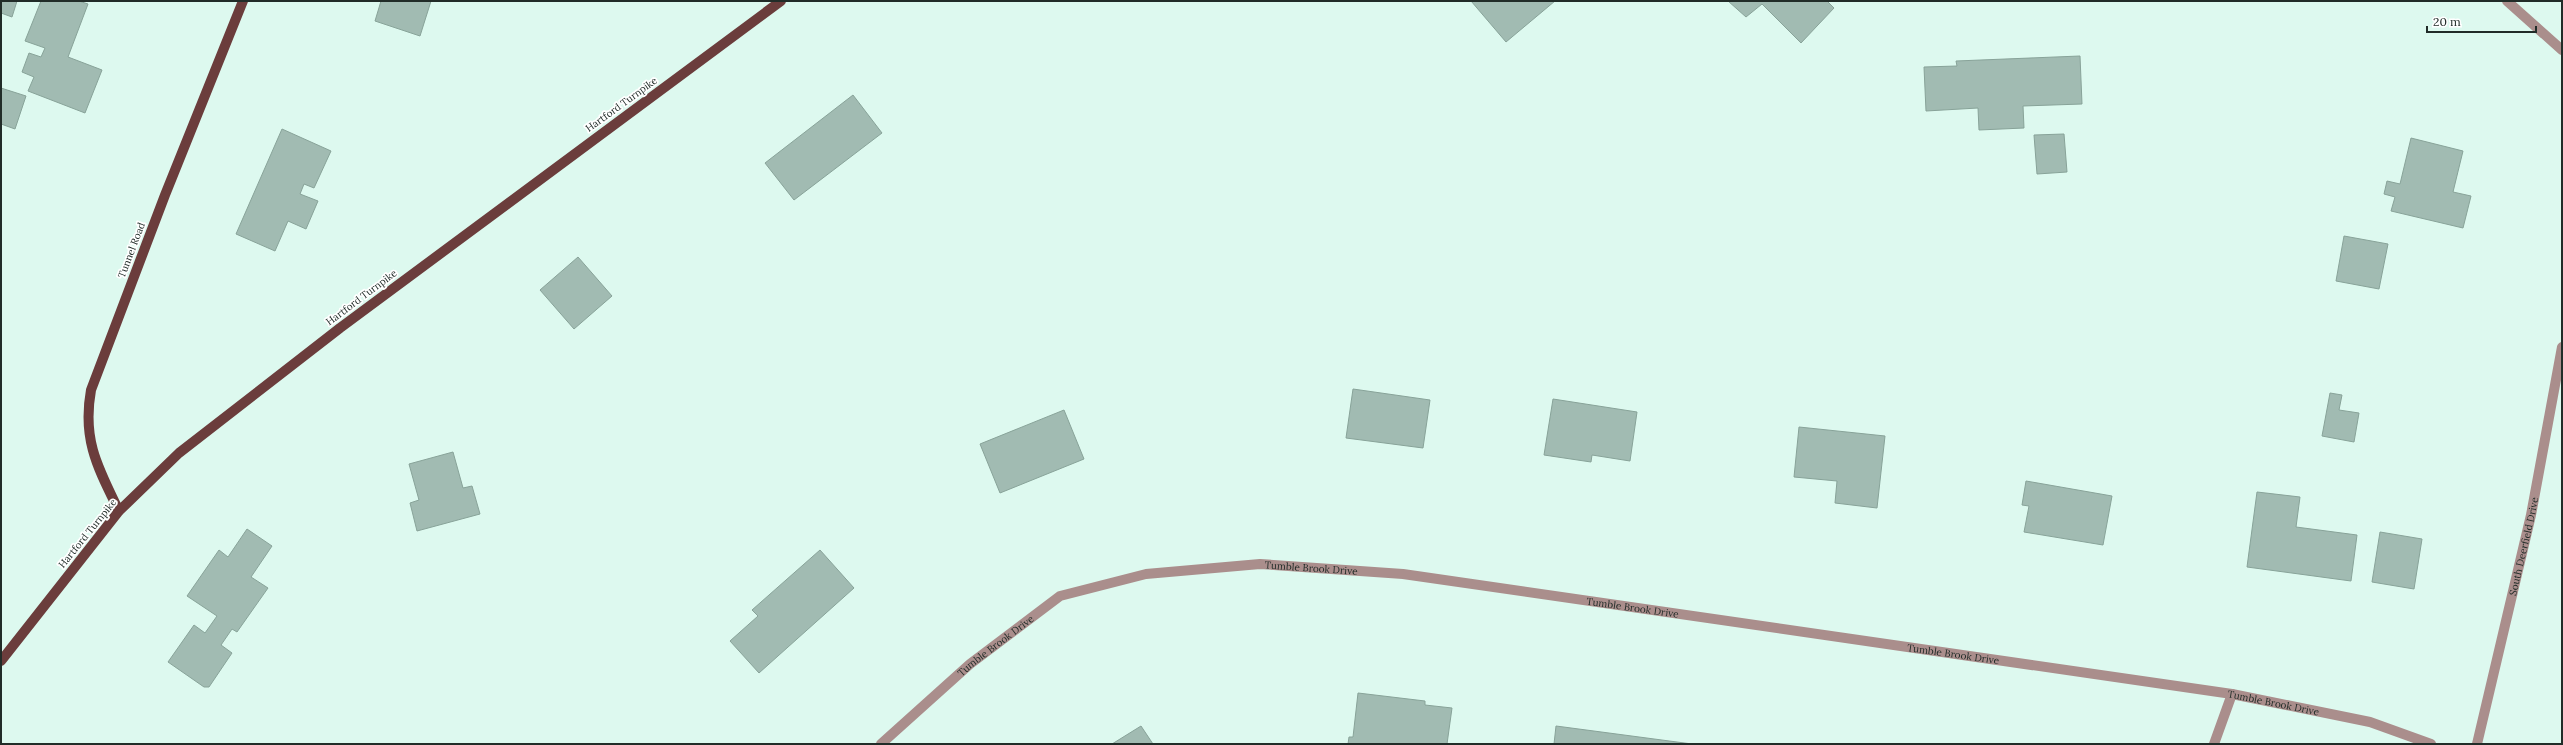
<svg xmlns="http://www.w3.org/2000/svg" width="2563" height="745" font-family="Lora,serif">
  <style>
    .building { fill: #a1bbb2; stroke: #88a399 }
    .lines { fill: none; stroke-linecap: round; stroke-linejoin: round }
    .minor { stroke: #aa8e8c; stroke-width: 10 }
    .major { stroke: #6b3d3c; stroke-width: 10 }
    .labels { text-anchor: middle; stroke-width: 3.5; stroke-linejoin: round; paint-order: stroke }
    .street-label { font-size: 10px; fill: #212c28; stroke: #fff }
  </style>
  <rect width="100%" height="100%" fill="#ddf9ef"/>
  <!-- building -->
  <path class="building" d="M 1,1 L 17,1 L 12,17 L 1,13 Z
    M 41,1 L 79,1 L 88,4 L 68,57 L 102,70 L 85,113 L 28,91 L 34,77 L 22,72 L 29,53 L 41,57 L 45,48 L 25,41 Z
    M 381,1 L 431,1 L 420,36 L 375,21 Z
    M 1471,1 L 1555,1 L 1506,42 Z
    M 1728,1 L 1827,1 L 1834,8 L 1801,43 L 1762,4 L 1746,17 Z
    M 2080,56 L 2082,104 L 2023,106 L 2024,128 L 1979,130 L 1978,108 L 1926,111 L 1924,67 L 1957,66 L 1956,61 Z
    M 1,88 L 26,96 L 15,129 L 1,124 Z
    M 853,95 L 882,133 L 794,200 L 765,163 Z
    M 282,129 L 331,151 L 314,188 L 304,184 L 300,194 L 318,201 L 306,229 L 288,221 L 275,251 L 236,234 Z
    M 2064,134 L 2067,172 L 2037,174 L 2034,135 Z
    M 2411,138 L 2463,151 L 2453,192 L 2471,196 L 2463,228 L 2391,211 L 2395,197 L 2384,194 L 2387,181 L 2400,184 Z
    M 2344,236 L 2388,244 L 2379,289 L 2336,281 Z
    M 578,257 L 612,296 L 574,329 L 540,290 Z
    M 1353,389 L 1430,400 L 1423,448 L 1346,438 Z
    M 2330,393 L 2342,395 L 2339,410 L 2359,413 L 2354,442 L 2322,436 Z
    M 1553,399 L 1637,412 L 1630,461 L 1592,455 L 1591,462 L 1544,455 Z
    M 1064,410 L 1084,459 L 1000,493 L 980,444 Z
    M 1799,427 L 1885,436 L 1877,508 L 1835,503 L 1837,481 L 1794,477 Z
    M 453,452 L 463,488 L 472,486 L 480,514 L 417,531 L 410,503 L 419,500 L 409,464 Z
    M 2026,481 L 2112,496 L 2103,545 L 2024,532 L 2029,506 L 2022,505 Z
    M 2257,492 L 2300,497 L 2296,527 L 2357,535 L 2351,581 L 2247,567 Z
    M 247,529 L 272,546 L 251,577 L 268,588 L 237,632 L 232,629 L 221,645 L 232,653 L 209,687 L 204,687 L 168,662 L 194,625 L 205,633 L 217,616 L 187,596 L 219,550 L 228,557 Z
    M 2380,532 L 2422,539 L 2414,589 L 2372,582 Z
    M 820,550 L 854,588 L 759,673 L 730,641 L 758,616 L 752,610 Z
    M 1358,693 L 1425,701 L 1425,705 L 1452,708 L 1447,744 L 1348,744 L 1349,737 L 1353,737 Z
    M 1141,726 L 1153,744 L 1112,744 Z
    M 1556,726 L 1692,744 L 1554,744 Z"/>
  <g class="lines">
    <!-- minor -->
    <g class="minor">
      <path d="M 2507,1 L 2562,50"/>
      <path id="s1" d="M 881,744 L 970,664 L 1060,596 L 1146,574 L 1260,564 L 1403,574 L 2232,694 L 2370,722 L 2431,744"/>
      <path d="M 2214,744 L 2232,694"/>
      <path id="s2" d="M 2477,744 L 2531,515 L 2562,347"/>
    </g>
    <!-- major -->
    <path class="major" d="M 119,511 C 98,468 82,440 91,390 L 165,195 L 243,1
      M 1,661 L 119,511 L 179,453 L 340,328 L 781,1"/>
  </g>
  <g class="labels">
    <!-- street labels -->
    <g class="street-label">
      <text transform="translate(621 104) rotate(-36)" y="4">Hartford Turnpike</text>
      <text transform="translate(131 250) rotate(-69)" y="4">Tunnel Road</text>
      <text transform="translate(361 297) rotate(-37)" y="4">Hartford Turnpike</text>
      <text transform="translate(87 533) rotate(-51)" y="4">Hartford Turnpike</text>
      <text dy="4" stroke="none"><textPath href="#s2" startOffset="203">South Deerfield Drive</textPath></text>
      <text dy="4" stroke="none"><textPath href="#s1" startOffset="487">Tumble Brook Drive</textPath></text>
      <text dy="4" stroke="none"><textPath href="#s1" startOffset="811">Tumble Brook Drive</textPath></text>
      <text dy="4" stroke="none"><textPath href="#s1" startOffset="151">Tumble Brook Drive</textPath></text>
      <text dy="4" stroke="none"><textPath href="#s1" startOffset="1135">Tumble Brook Drive</textPath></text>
      <text dy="4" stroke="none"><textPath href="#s1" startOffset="1459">Tumble Brook Drive</textPath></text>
    </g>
  </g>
  <!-- border -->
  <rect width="2563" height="745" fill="none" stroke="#212c28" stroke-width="4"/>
  <!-- scale -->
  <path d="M2427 26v6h109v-6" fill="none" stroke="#212c28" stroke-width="2"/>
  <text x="2433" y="26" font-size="12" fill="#212c28" stroke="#ffffff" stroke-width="3" paint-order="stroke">20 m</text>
</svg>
